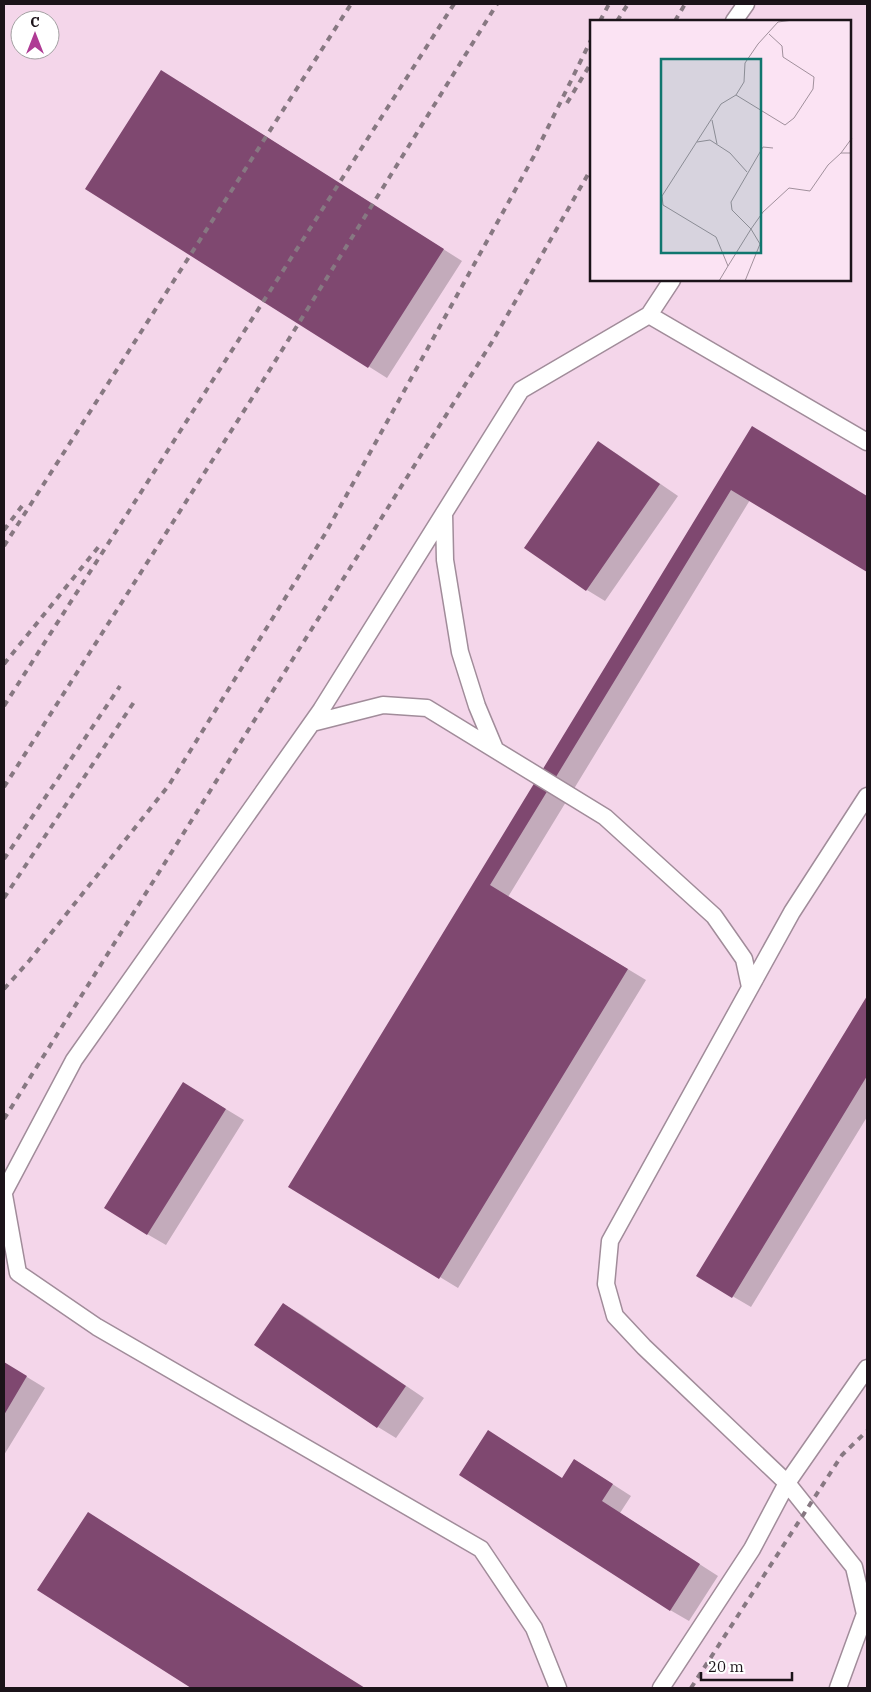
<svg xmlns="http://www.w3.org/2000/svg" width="871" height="1692" font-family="'IBM Plex Serif',serif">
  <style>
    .built { fill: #f4d6ea; fill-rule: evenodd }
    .shadow { fill: #0003 }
    .building { fill: #7f4870 }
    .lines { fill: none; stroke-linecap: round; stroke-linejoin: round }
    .service-casing { stroke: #a18c9a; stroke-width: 19 }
    .service { stroke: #fff; stroke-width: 16 }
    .rail { stroke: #877882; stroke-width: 4; stroke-dasharray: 6 6; stroke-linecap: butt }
    .inset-road { fill: none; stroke: #a1909c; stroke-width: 1 }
    .view { fill: #0f766e; fill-opacity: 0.15; stroke: #0f766e; stroke-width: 2.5 }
    .inset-edge { fill: none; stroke: #1b1319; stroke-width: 2.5 }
  </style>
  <rect width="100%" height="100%" fill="#fbe3f3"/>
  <!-- built -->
  <path class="built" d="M 4,4 L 867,4 L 867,1688 L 4,1688 ZM 20,20 L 50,20 L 50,50 L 20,50 ZM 591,21 L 850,21 L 850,280 L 591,280 Z"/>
  <!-- shadow -->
  <path class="shadow" d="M 180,82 L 462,261 L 387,378 L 87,189 Z
    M 753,428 L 867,497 L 867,571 L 750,500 L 508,897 L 646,980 L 458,1288 L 290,1186 Z
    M 598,443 L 617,454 L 678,496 L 605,601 L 587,590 L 526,548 Z
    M 867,999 L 867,1117 L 751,1307 L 698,1276 Z
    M 201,1094 L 244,1120 L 166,1245 L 147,1234 Z
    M 283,1304 L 302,1315 L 424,1398 L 396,1438 L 378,1427 L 256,1344 Z
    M 4,1363 L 45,1388 L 4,1455 Z
    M 575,1460 L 631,1496 L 620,1513 L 718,1576 L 689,1621 L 670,1610 L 563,1479 Z
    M 106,1524 L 364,1688 L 194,1688 L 39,1590 Z"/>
  <!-- building -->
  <path class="building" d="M 161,70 L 444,249 L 368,368 L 85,189 Z
    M 752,426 L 867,496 L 867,572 L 731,490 L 490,885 L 628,969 L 439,1279 L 288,1187 Z
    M 598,441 L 660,484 L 586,591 L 524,548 Z
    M 867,996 L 867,1076 L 732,1298 L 696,1276 Z
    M 183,1082 L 226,1109 L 147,1235 L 104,1208 Z
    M 283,1303 L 406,1386 L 377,1428 L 254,1345 Z
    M 4,1362 L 27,1376 L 4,1415 Z
    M 488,1430 L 562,1478 L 574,1459 L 613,1484 L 602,1501 L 700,1564 L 670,1611 L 459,1475 Z
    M 88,1512 L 338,1671 L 365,1688 L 191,1688 L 37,1590 Z"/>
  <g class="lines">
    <!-- service casing -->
    <g class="service-casing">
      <path id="service" d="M 734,21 L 746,4
        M 649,315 L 867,442
        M 444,513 L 445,560 L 460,652 L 477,706 L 495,749
        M 312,723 L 383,705 L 427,708 L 605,817 L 714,916 L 744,959 L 750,987
        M 4,1192 L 74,1060 L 321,710 L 521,390 L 649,315 L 672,280
        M 4,1195 L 18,1273 L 97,1327 L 481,1549 L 534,1628 L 558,1688
        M 661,1688 L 752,1549 L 787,1483 L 644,1347 L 615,1316 L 606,1284 L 610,1241 L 792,912 L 867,796
        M 838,1688 L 865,1614 L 854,1567 L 787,1483 L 867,1368"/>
    </g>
    <!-- service -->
    <use href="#service" class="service"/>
    <!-- rail -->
    <path class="rail" d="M 600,21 L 609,4
      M 617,21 L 628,4
      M 675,21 L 685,4
      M 567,103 L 591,63
      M 4,530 L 22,506
      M 4,546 L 351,4
      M 4,664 L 100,545
      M 4,706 L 454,4
      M 4,787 L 256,392 L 497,4
      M 4,859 L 120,686
      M 4,898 L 136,699
      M 4,989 L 29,961 L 169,785 L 325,534 L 534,156 L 591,40
      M 4,1119 L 492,342 L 591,169
      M 691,1688 L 842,1455 L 867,1431"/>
  </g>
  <!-- overview -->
  <g transform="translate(590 20)">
    <rect width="261" height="261" fill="#fbe3f3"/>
    <path class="inset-road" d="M 146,75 L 195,105 L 204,98 L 223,69 L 224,57 L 193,37 L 192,26 L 179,14M 122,100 L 127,124M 262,118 L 251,133 L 262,133M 107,122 L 120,120 L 140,133 L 157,152M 138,246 L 161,209 L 142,190 L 141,182 L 173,127 L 183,128M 129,261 L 138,246 L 126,217 L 73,185 L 72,176 L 131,84 L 146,75 L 154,62 L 155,43 L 168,24 L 188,2 L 203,0M 155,261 L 170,224 L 161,209 L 173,192 L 199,168 L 220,171 L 238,145 L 251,133"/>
    <path class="view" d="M 71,39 L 171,39 L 171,233 L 71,233 Z"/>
    <rect width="261" height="261" class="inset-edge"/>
  </g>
  <!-- border -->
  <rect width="871" height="1692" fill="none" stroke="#1b1319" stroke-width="10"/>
  <!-- north arrow -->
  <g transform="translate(35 35)"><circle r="24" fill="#ffffff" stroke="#a4a1a3"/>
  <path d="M0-4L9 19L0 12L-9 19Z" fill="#af3b94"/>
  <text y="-8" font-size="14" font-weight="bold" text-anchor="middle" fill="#1b1319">С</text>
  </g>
  <!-- scale -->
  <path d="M701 1672v8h91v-8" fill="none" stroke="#1b1319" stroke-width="2.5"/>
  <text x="708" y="1672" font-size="15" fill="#1b1319" stroke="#ffffff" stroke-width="4" paint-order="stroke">20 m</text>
</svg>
